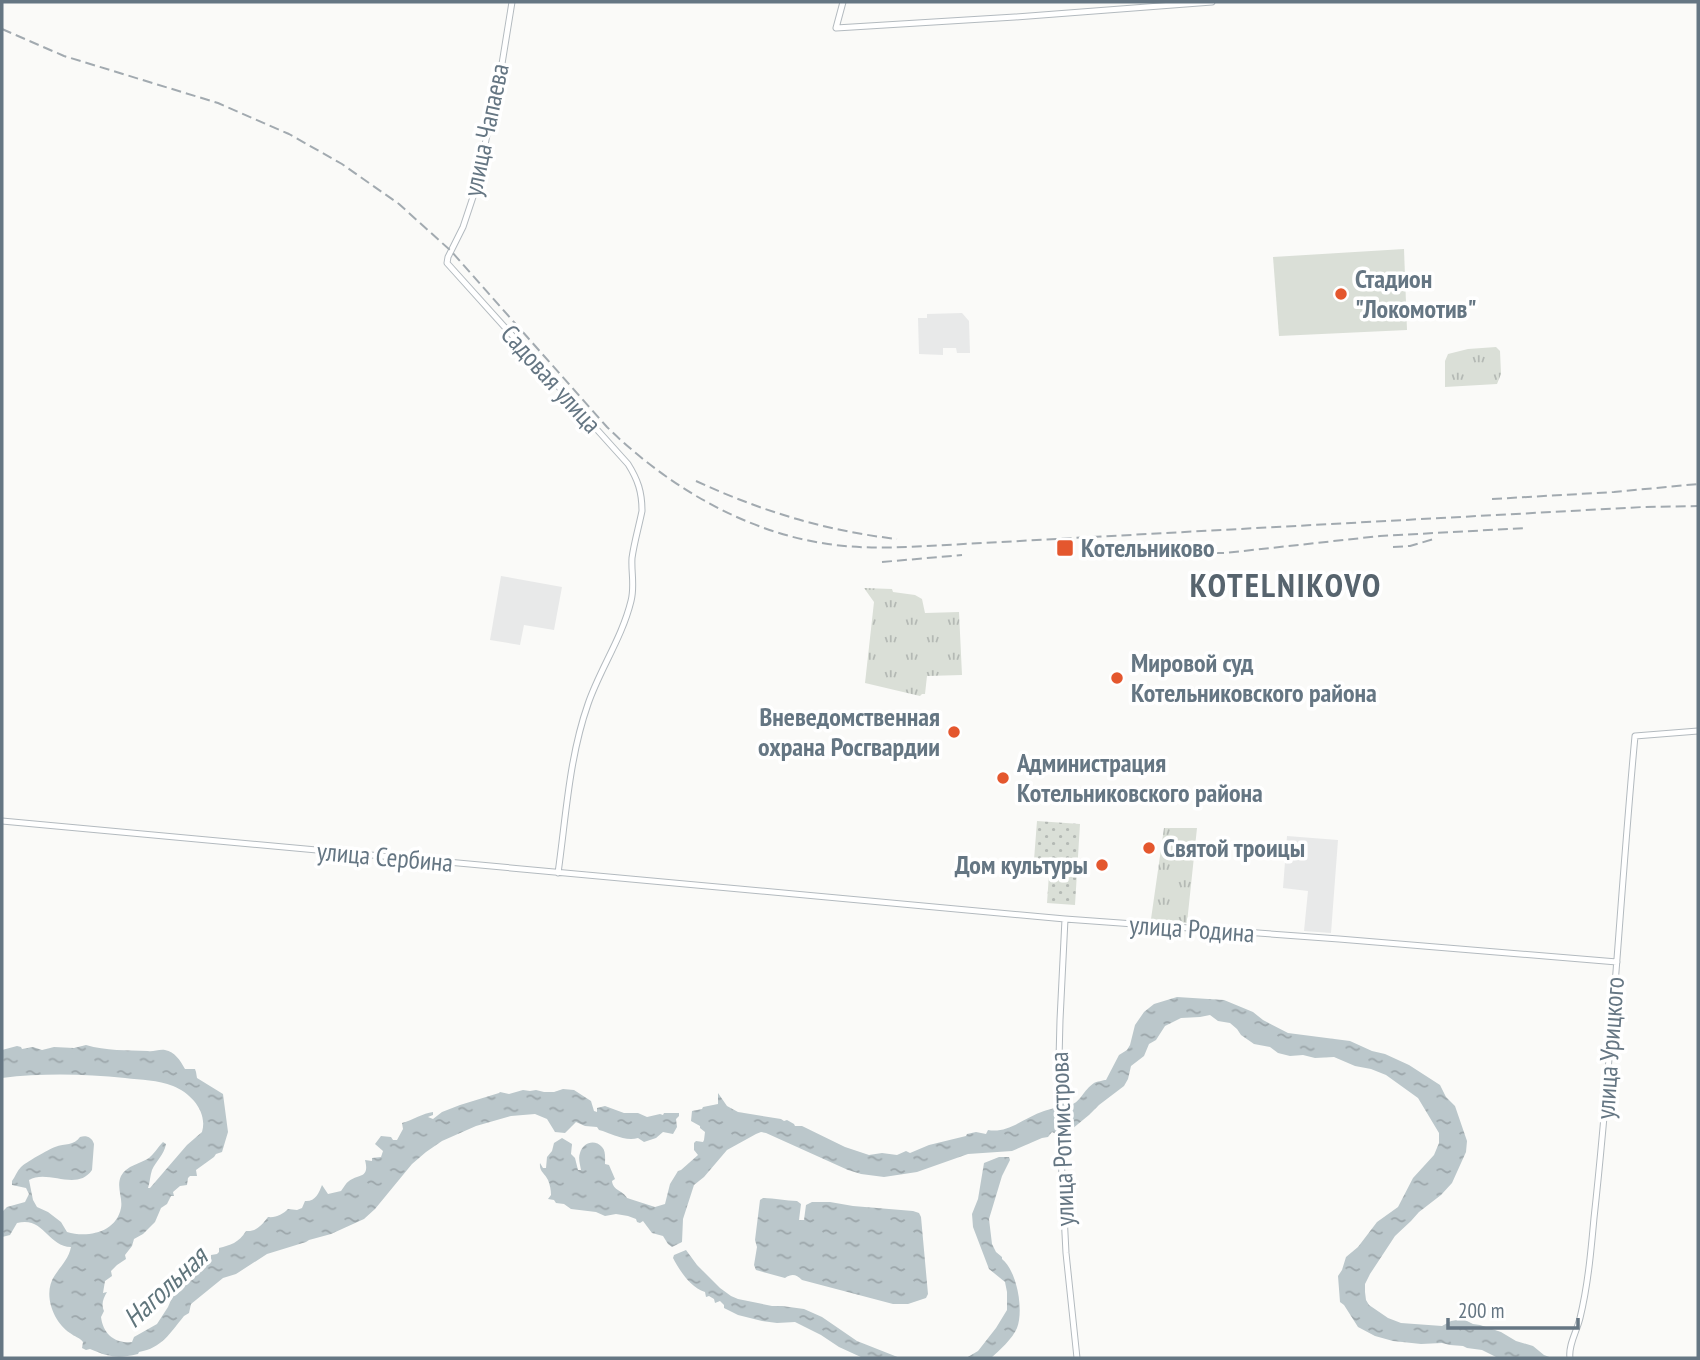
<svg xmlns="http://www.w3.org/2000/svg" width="1700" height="1360" font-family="'PT Sans Narrow',sans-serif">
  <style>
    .built { fill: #e8e9e9 }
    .grass { fill: url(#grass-dots) }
    .park { fill: url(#park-tufts) }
    .pitch { fill: #dadfd7 }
    .water { fill: url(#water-ripples) }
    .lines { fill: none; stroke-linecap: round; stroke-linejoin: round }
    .secondary-casing { stroke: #b3babf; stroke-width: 7 }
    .secondary { stroke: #fff; stroke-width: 5 }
    .rail { stroke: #a2aab0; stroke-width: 2; stroke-dasharray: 10 5; stroke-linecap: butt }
    .poi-dot { fill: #e4572e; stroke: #fff; stroke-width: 2.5 }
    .labels { text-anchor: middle; stroke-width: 7; stroke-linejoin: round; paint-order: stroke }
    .street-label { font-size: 26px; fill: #657683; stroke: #fff }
    .poi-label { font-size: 26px; font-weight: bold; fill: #657683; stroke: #fff; text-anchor: start }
    .water-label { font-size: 28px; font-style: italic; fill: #60757c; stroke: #fff }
    .district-label { font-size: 33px; font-weight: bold; letter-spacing: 2px; fill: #57646e; stroke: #fff }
  </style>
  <defs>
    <pattern id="grass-dots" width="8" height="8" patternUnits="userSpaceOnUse" patternTransform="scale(1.75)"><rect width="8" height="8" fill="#dadfd7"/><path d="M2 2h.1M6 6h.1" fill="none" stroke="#b4b9b4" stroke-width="1.8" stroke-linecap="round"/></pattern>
    <pattern id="park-tufts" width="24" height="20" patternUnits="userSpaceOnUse" patternTransform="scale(1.75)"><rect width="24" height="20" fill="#dadfd7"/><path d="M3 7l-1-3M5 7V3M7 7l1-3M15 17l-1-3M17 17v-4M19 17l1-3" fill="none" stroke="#b4b9b4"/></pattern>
    <pattern id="water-ripples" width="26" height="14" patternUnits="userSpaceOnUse" patternTransform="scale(1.75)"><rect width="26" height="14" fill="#bbc7cb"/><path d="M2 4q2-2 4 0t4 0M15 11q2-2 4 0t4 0" fill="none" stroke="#9ca6aa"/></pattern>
  </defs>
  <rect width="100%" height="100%" fill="#fafaf8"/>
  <!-- built -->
  <path class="built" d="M 962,313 L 969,321 L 970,353 L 957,353 L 956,348 L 943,348 L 943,355 L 919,354 L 918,318 L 927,318 L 927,314 Z
    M 501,576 L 562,587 L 554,630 L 524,625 L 520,645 L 490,640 Z
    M 1287,836 L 1338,840 L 1331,933 L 1304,931 L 1308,891 L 1283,888 Z"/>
  <!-- grass -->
  <path class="grass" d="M 1037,821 L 1080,824 L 1075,905 L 1047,903 L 1049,874 L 1033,873 Z"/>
  <!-- park -->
  <path class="park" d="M 1496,347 L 1500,351 L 1501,374 L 1497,384 L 1445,387 L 1445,361 L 1448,354 L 1468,349 Z
    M 864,588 L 892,589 L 893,592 L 915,595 L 922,599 L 925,613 L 959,612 L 962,675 L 927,676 L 925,694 L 922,694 L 920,696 L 865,683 L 874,602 Z
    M 1164,828 L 1197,828 L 1187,923 L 1151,919 Z"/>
  <!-- pitch -->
  <path class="pitch" d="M 1404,249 L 1407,330 L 1279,336 L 1273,257 Z"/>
  <!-- water -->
  <path class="water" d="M 1177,997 L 1224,1000 L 1253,1012 L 1263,1020 L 1288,1033 L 1350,1041 L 1372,1051 L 1385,1054 L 1409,1065 L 1440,1085 L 1446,1097 L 1455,1106 L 1467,1141 L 1466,1152 L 1452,1183 L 1441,1195 L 1419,1212 L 1411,1221 L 1395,1236 L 1370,1274 L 1365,1284 L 1365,1292 L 1366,1300 L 1369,1305 L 1388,1318 L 1401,1323 L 1442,1326 L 1451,1321 L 1463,1319 L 1473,1324 L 1480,1325 L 1501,1332 L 1516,1341 L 1533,1346 L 1544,1355 L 1552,1358 L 1498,1358 L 1482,1350 L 1467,1348 L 1463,1346 L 1450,1345 L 1442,1343 L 1421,1344 L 1393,1341 L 1375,1336 L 1358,1327 L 1344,1305 L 1340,1302 L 1338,1276 L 1342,1270 L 1346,1257 L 1358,1247 L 1377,1222 L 1398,1207 L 1413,1178 L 1434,1155 L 1439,1143 L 1439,1133 L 1418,1098 L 1386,1075 L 1371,1069 L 1355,1066 L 1334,1057 L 1315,1058 L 1303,1055 L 1290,1056 L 1278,1053 L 1270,1047 L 1254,1044 L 1241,1035 L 1237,1029 L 1230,1023 L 1218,1021 L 1210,1015 L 1200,1017 L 1181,1018 L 1165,1026 L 1156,1040 L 1149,1044 L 1144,1056 L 1131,1066 L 1128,1079 L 1124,1086 L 1099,1105 L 1089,1115 L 1072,1129 L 1065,1138 L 1062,1102 L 1068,1106 C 1081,1103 1083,1090 1094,1083 C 1096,1082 1104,1080 1106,1080 L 1119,1055 L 1127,1050 L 1130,1045 L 1135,1025 L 1144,1012 L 1154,1004 Z
    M 86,1045 C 106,1051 127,1050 148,1051 C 153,1052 159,1049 165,1050 C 175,1052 180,1060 185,1069 L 195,1069 L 196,1072 L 197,1078 L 223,1094 L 228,1132 L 222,1152 L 216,1154 L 214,1157 L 196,1170 L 197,1176 L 190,1176 L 188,1178 L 187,1185 L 180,1186 L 173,1192 L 174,1196 L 171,1196 L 167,1204 L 161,1208 L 155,1222 L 143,1234 L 134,1239 L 132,1246 L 125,1255 L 126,1259 L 117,1265 L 111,1271 L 112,1276 L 105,1281 L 103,1293 L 107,1292 C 103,1299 101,1304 104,1311 L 101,1317 C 103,1334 115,1344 132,1342 L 134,1337 L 157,1324 L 168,1307 L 174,1293 L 186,1284 L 200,1268 L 204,1260 L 211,1258 L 211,1255 L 217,1254 L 219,1252 L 219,1248 C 230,1245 239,1243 246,1231 C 256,1232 262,1225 268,1217 C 276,1218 283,1214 288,1209 L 297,1210 L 302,1208 L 305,1201 C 315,1202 319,1193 322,1185 L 328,1194 L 341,1191 C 344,1187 346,1183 349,1181 C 358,1174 370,1179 365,1160 L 372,1161 L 372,1158 L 381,1157 L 383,1151 L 375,1144 L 381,1136 L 391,1137 L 393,1140 L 397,1140 L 403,1129 L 402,1123 C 413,1120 423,1113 433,1112 L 433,1115 L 428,1117 L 433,1119 L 442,1112 L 460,1105 L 499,1093 L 500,1092 L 509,1094 L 523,1090 L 530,1091 L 536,1090 L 544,1092 L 554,1092 L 563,1089 L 574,1090 L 591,1101 L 594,1111 L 597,1112 L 597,1108 L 605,1106 L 624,1113 L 638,1113 L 647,1117 L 660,1114 L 663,1115 L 664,1113 L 679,1113 L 679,1116 L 676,1119 L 677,1127 L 673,1134 L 663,1132 L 656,1138 L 644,1142 L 638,1138 C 625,1142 611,1133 599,1130 L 597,1127 L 585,1126 L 576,1122 L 565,1133 L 555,1132 L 547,1119 L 535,1114 L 511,1116 L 476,1126 L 442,1141 L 426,1152 L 412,1164 L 375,1209 L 364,1219 L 331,1234 L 309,1240 L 306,1242 L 267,1254 L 236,1274 L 223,1278 L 191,1304 L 189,1313 L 184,1316 C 170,1333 162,1348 139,1352 L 138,1354 C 117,1359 109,1357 90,1349 L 86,1350 L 82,1348 L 83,1342 C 79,1337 75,1337 70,1333 C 53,1322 42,1293 55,1275 C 61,1266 69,1258 71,1247 C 47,1246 44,1216 17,1223 L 10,1235 L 2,1237 L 2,1212 L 7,1207 L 25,1202 L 29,1194 L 26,1188 L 12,1185 L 12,1181 C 15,1177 17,1171 21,1167 C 25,1163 49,1149 55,1147 C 65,1143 74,1146 80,1137 C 86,1135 92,1137 94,1144 L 92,1170 C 77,1192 48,1169 29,1180 L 33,1200 L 37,1207 L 48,1212 L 61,1222 L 67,1232 C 87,1238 116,1233 121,1208 C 123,1198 116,1187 121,1176 C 127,1165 140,1164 149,1158 C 154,1154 158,1147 163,1142 L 166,1144 C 164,1155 156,1161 152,1170 C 150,1176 150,1182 148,1188 L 150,1188 L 187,1145 L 202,1132 C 208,1112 191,1093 173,1086 C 158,1080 141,1080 125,1078 C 84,1074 43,1073 2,1078 L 2,1050 L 17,1046 L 21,1047 L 22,1049 L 33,1047 L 42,1050 L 54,1047 L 74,1048 Z
    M 718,1093 L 727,1106 L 738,1112 L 781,1119 L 784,1121 L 787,1120 L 794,1124 L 795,1126 L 802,1126 L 845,1147 L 869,1155 L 882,1153 L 897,1155 L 906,1151 L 910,1153 L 929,1145 L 966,1136 L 967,1134 L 976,1132 L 986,1134 L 988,1130 C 1008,1134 1025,1117 1044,1111 C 1047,1110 1051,1109 1055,1108 L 1056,1134 L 1052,1132 L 1048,1137 L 1042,1138 L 1012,1151 L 968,1154 L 917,1172 L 884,1177 L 861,1174 L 848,1170 L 766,1133 L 761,1132 L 756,1134 L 727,1150 L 704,1177 L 694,1185 L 683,1219 L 682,1242 L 672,1247 L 668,1244 L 663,1236 L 652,1233 L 643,1221 L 640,1223 L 637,1222 L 636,1219 L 628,1216 L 616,1214 L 605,1216 L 596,1212 L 571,1209 L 564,1204 L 556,1203 L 554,1200 L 548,1199 L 551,1195 C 551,1190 550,1185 548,1180 C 545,1173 539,1172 540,1163 L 543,1168 L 546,1168 L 547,1157 L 552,1151 L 554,1143 L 562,1138 L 572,1144 L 571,1154 L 575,1158 L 578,1170 L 581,1170 C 580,1164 578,1158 580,1153 C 583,1142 595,1139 602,1147 C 606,1151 605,1159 605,1164 L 609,1165 L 615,1179 L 612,1181 C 613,1191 623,1190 627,1198 L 655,1207 L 665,1204 L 670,1184 L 678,1171 L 681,1170 L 698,1155 L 694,1150 L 694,1143 L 696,1141 L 703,1142 L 704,1140 L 705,1132 L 700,1128 L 700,1126 L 691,1121 L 692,1111 L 702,1109 L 703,1107 L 718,1104 Z
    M 999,1157 L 1009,1157 L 1010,1160 L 1002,1176 L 989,1219 L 992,1244 L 996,1252 L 1002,1257 L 1002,1259 C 1017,1271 1024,1310 1017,1328 C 1013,1338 999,1351 991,1358 L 966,1358 L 978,1351 L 996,1328 L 1007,1310 L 1007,1292 L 1005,1282 L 989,1269 L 973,1227 L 972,1214 L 978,1199 L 984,1163 Z
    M 763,1198 C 775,1198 786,1201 797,1201 L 801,1204 L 799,1220 L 804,1220 L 806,1205 L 812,1202 L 830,1202 L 853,1206 L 913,1211 L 919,1213 L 921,1217 L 928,1294 L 926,1298 L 908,1304 L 893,1304 L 802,1280 C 796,1275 793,1273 785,1278 L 756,1270 L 754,1265 L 757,1247 L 755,1240 L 760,1200 Z
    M 686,1250 L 697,1265 L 720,1288 L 731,1296 L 738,1299 L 772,1306 L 782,1306 L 804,1309 L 822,1317 L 857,1341 L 900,1358 L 863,1358 L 839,1347 L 821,1335 L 795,1322 L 777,1323 L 762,1321 L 738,1315 L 724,1308 L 724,1305 L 720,1301 L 715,1303 L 714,1299 L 709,1296 L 706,1297 L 705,1292 C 690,1287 680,1271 673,1258 L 674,1255 Z"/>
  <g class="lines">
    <!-- secondary casing -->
    <g class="secondary-casing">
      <path id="secondary" d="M 512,2 L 501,70 L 475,191 L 463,227 L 448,257 L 447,263 L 628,464 C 638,480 642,492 642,511 C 639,526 634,543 632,558 C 631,572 635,586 631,601 C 622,638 600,669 588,704 C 569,758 566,817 558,873
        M 843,2 L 836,28 L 1015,17 L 1212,2
        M 2,821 L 1065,919 L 1339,939 L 1617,962
        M 1065,919 L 1060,1020 L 1058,1098 L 1066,1253 L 1077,1358
        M 1570,1358 C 1568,1345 1577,1331 1580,1318 C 1588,1285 1591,1251 1594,1218 C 1612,1057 1620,897 1635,736 L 1698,731"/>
    </g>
    <!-- secondary -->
    <use href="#secondary" class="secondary"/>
    <!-- rail -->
    <path class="rail" d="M 2,29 L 64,56 L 218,103 L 289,134 L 342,164 L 399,204 L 451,251 L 607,427 C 666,485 744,532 828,544 C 855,548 882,548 909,547 L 1643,507 L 1698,506
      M 696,481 C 761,511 826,531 897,539
      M 1492,499 L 1614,492 L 1698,484
      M 1393,547 L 1410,546 L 1434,539
      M 1169,553 L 1225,553 L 1380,536 L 1526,528
      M 882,562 L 962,555"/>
  </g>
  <!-- markers -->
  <g class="poi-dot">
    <circle cx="1341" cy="294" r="7"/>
    <rect x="1056" y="539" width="18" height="18" rx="3.5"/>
    <circle cx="1117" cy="678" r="7"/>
    <circle cx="954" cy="732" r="7"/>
    <circle cx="1003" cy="778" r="7"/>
    <circle cx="1149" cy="848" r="7"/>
    <circle cx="1102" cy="865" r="7"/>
  </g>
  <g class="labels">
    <!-- street labels -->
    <g class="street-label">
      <text transform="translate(486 130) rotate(-78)" y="9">улица Чапаева</text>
      <text transform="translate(551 379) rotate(48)" y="9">Садовая улица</text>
      <text transform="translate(385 857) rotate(5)" y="9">улица Сербина</text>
      <text transform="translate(1192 929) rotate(4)" y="9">улица Родина</text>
      <text transform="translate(1610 1048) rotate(-86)" y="9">улица Урицкого</text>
      <text transform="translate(1062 1139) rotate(-92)" y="9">улица Ротмистрова</text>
    </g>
    <!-- poi labels -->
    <g class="poi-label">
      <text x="1355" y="288">Стадион<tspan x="1355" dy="30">"Локомотив"</tspan></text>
      <text x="1081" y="557">Котельниково</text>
      <text x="1131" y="672">Мировой суд<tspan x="1131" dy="30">Котельниковского района</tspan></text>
      <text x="940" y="726" text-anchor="end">Вневедомственная<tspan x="940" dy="30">охрана Росгвардии</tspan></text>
      <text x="1017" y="772">Администрация<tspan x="1017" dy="30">Котельниковского района</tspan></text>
      <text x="1163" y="857">Святой троицы</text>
      <text x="1088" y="874" text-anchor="end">Дом культуры</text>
    </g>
    <!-- water labels -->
    <g class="water-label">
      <text transform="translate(165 1287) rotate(-43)" y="10">Нагольная</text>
    </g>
    <!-- district labels -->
    <g class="district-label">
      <text x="1286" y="597">KOTELNIKOVO</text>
    </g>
  </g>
  <!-- border -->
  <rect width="1700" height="1360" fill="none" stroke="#657683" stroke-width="7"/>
  <!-- scale -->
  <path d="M1448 1318v10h130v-10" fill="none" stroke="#657683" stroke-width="3.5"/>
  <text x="1458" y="1318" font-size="21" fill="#657683" stroke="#ffffff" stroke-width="5" paint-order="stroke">200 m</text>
</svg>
